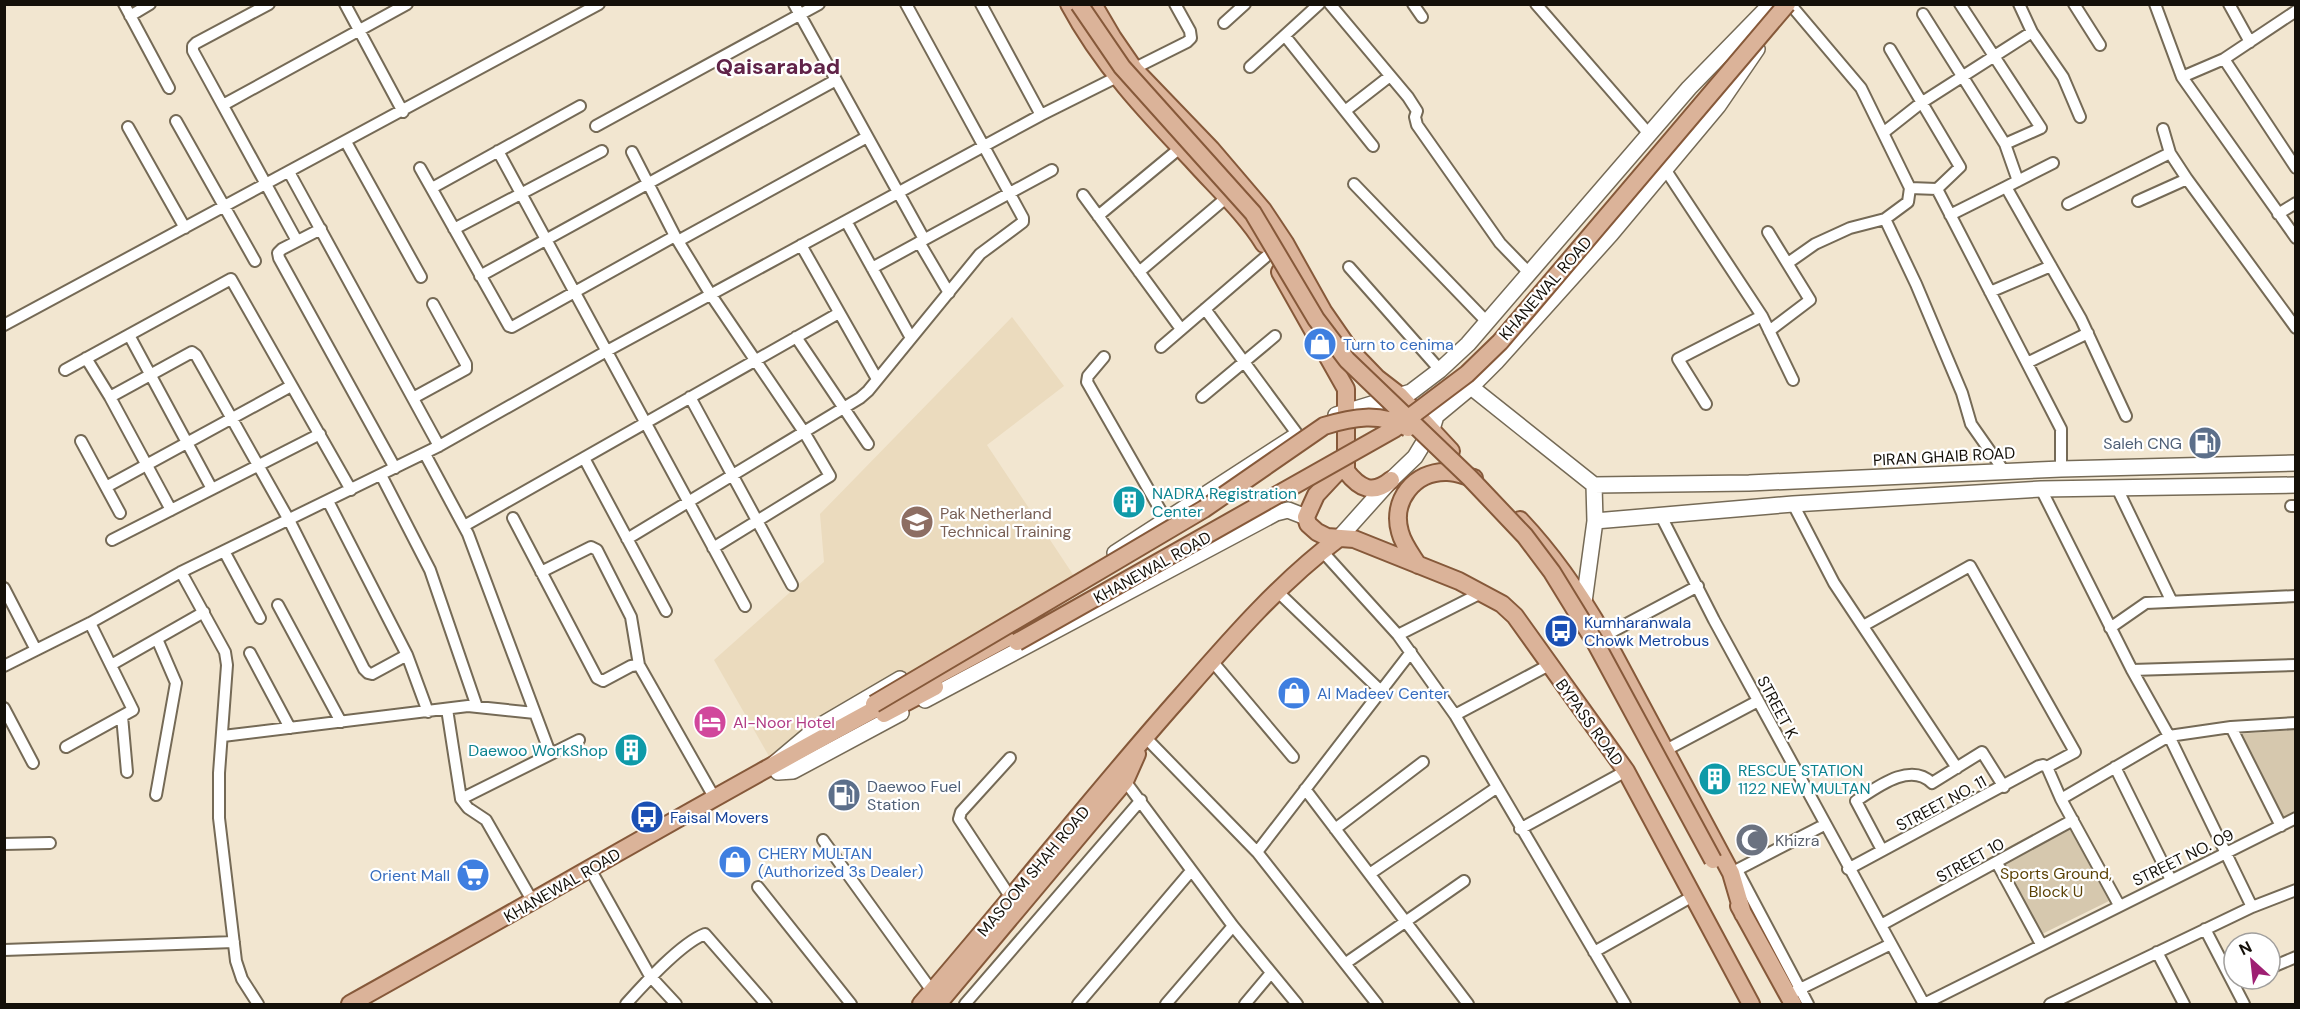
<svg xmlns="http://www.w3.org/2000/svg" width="2300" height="1009" font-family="'DM Sans',sans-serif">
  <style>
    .built { fill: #ebdbbe }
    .green { fill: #d6c8ae }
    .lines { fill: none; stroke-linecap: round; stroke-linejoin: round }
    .street-casing { stroke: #756a56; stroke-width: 14 }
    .secondary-casing { stroke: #756a56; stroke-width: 18 }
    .primary-casing { stroke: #86593a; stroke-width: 20 }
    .street { stroke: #fff; stroke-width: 10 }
    .secondary { stroke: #fff; stroke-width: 15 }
    .primary { stroke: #dbb399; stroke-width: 16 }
    .primary-bridge-casing { stroke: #86593a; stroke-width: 20; stroke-linecap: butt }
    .primary-bridge { stroke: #dbb399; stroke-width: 16 }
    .labels { text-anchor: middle; stroke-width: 4.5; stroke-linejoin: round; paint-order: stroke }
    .street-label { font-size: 16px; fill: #141009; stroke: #fff }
    .shop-label { font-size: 16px; fill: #366cbe; stroke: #fff; text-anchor: start }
    .service-label { font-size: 16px; fill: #4e5e75; stroke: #fff; text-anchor: end }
    .culture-label { font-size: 16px; fill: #0d838f; stroke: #fff; text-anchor: start }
    .education-label { font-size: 16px; fill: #785e54; stroke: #fff; text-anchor: start }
    .transit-label { font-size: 16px; fill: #164399; stroke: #fff; text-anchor: start }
    .hotel-label { font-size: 16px; fill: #b23c85; stroke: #fff; text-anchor: start }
    .worship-label { font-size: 16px; fill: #5b616d; stroke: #fff; text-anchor: start }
    .park-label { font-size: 16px; fill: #5b4206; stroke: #fff }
    .district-label { font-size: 22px; font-weight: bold; fill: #602348; stroke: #fff }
  </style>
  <rect width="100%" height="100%" fill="#f2e6d0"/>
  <!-- built -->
  <path class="built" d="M 1012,317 L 1064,386 L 987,445 L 1076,579 L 770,758 L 714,660 L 824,562 L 820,514 Z"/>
  <!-- green -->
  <path class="green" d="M 2295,730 L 2295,812 L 2281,819 L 2238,734 Z
    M 2070,829 L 2109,901 L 2042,934 L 2003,864 Z"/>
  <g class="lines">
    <!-- street casing -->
    <g class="street-casing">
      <path id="street" d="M 124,4 L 169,88
        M 269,4 L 196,43 L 193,46 L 193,51 L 297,241
        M 345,4 L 403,112
        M 794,4 L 924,239
        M 981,4 L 1041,115
        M 1330,4 L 1408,97 L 1417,111 L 1415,117 L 1417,125 L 1500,243 L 1530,274
        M 1413,4 L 1422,17
        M 1536,4 L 1649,134
        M 1790,4 L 1861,88 L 1910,188 L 1937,189 L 2061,429 L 2061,469
        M 1960,4 L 2041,128 L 2005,144
        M 2019,4 L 2032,32
        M 2074,4 L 2100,45
        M 2155,4 L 2182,77 L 2296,238
        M 2229,4 L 2250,42
        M 1923,14 L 2005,144 L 2018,181
        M 130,16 L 150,4
        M 1224,23 L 1245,4
        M 1285,36 L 1373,146
        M 1890,49 L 1960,167 L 1937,189
        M 2224,59 L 2296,168
        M 1250,67 L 1319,4
        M 2182,77 L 2224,59 L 2296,11
        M 223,105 L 407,4
        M 1345,111 L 1390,76
        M 176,121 L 255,261
        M 596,126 L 819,4
        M 128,127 L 185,228
        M 2163,129 L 2170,153 L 2187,179 L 2296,328
        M 1883,133 L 1921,103 L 2032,32 L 2063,77 L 2080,117
        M 346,142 L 421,277
        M 498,151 L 745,606
        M 632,152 L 675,236 L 711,295 L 804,432 L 830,476 L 713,548
        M 2053,163 L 2006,187 L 2081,319 L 2126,416
        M 420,168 L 509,326 L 512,327 L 675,236
        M 1665,169 L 1762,316 L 1793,380
        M 289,172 L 439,446
        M 1354,184 L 1487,322
        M 432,188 L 580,106
        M 1910,188 L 1908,202 L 1885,219 L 1916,284 L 1962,393 L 1971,424 L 2004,471
        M 1083,195 L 1181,329
        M 2138,201 L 2187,179
        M 2068,204 L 2170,153
        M 2278,214 L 2296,203
        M 1950,215 L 2006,187
        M 1098,216 L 1180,148
        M 846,221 L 911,338
        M 321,229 L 282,249 L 278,253 L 279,258 L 395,468
        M 454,229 L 602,151
        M 1768,232 L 1810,300 L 1769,331
        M 678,241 L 867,137
        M 919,242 L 949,293
        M 801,245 L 877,379
        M 1788,263 L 1815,244 L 1850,228 L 1885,219
        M 1349,267 L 1440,370
        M 872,268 L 1052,170
        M 1139,272 L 1226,198
        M 480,276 L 836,80
        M 1990,292 L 2051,266
        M 1205,309 L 1298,435
        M 4,325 L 599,4
        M 129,335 L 212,489
        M 796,337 L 868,444
        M 1161,347 L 1269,254
        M 1104,357 L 1088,376 L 1087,382 L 1166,520
        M 86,358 L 110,397 L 171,510
        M 2027,363 L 2088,333
        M 65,370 L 231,279 L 351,490
        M 110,397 L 192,352 L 196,355 L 289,520 L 364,669 L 368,673 L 372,674 L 407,655
        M 690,397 L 792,585
        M 1202,397 L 1275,336
        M 413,398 L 466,369 L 466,364 L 433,304
        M 1706,404 L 1678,359 L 1762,316
        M 81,441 L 120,513
        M 425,454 L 468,534 L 550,753
        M 584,458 L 666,611
        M 381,475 L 430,570 L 477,707
        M 106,487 L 291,386
        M 2117,488 L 2171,600
        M 2041,489 L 2132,670 L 2169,736 L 2252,907
        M 328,501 L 407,655 L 428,712
        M 1793,504 L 1834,583 L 1957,768
        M 2291,506 L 2296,506
        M 1661,516 L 1714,620 L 1924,1004
        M 513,518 L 597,678 L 603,681 L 631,666 L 639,665 L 714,797
        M 464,526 L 839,313
        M 627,539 L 860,398 L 868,391 L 980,254 L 1023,222 L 1023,218 L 906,4
        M 112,540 L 320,434
        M 224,551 L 260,618
        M 1322,551 L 1398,635 L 1455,715 L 1625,1004
        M 181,572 L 225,652 L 227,665 L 219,773 L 219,818 L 236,961 L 242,979 L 258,1004
        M 541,572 L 591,547 L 597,550 L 631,617 L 639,665
        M 4,588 L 36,650
        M 1278,592 L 1381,691
        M 278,605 L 341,722
        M 2110,628 L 2146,603 L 2296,596
        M 1398,635 L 1483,592
        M 1604,636 L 1698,586
        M 250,653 L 290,728
        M 1212,661 L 1293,757
        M 111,665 L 204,612
        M 4,666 L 90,623 L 181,572 L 439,446 L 605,352 L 846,221 L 1041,115 L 1187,42 L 1191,38 L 1190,31 L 1175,4
        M 2132,670 L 2296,665
        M 4,708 L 33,763
        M 447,709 L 461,799 L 468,808 L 486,820 L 533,902
        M 1455,715 L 1549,665
        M 122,716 L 127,772
        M 2231,727 L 2281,826
        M 223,736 L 468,706 L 535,713
        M 1145,737 L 1257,852 L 1377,1004
        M 66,747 L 133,710 L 90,623
        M 1666,750 L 1758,701
        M 1010,758 L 961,812 L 959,819 L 1011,898
        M 2047,767 L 2061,799 L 2119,905
        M 2115,767 L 2171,880
        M 1125,781 L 1233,926 L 1297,1004
        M 1305,789 L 1468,1004
        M 156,795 L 176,683 L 157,639
        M 461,799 L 579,740
        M 2061,799 L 2169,736 L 2231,727 L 2296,723
        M 1335,829 L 1423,762
        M 1520,829 L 1626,771
        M 823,840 L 932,991
        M 4,844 L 50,843
        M 1882,850 L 1856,801 C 1876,788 1910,761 1932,783 L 1982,752 L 2004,787
        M 1257,852 L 1411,652
        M 1997,863 L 2041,944
        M 1848,869 L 2039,766 L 2043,765 L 2047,767 L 2075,752 L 1970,566 L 1863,626
        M 1737,870 L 1808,1004
        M 1371,873 L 1496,788
        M 1731,873 L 1824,825
        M 594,876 L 650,976 L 676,1004
        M 758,887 L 851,1004
        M 1881,925 L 2073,820
        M 2205,929 L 2244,1004
        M 4,950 L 234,942
        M 1594,952 L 1693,896
        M 2157,952 L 2184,1004
        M 1346,963 L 1464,881
        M 2270,968 L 2296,957
        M 1794,992 L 1891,944
        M 626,1004 C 644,984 681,943 705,934 L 766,1004
        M 965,1004 L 1141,800
        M 1078,1004 L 1191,871
        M 1166,1004 L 1233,926
        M 1245,1004 L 1271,973
        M 1924,1004 L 2296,818
        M 2050,1004 L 2252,907 L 2296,890"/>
    </g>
    <!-- secondary casing -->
    <g class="secondary-casing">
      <path id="secondary" d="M 1471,387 L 1594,485 L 1595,521 L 1584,602
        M 1336,415 L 1411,392 L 1440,370 L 1468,344 L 1689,88 L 1771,4
        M 1594,485 L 1749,483 L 2061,469 L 2296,463
        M 1595,521 L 1793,504 L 2041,489 L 2296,485
        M 1339,538 L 1391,480 L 1415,457 L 1432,429 L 1436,416 L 1471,387 L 1496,362 L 1611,234 L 1718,106 L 1757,49
        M 1115,553 L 1294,437
        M 900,679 L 818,727 L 774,764 L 778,772 L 793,771 L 901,713
        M 925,700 L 1276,513 L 1288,510 L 1306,517"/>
    </g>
    <!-- primary casing -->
    <g class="primary-casing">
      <path id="primary" d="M 1069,4 C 1101,64 1146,112 1192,160 C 1216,187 1245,213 1264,244
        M 1093,4 L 1113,38 L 1135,70 L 1211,149 L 1263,210 L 1285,243 L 1323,311 L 1350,350 L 1377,378 L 1399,395 L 1451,451
        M 1280,272 L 1346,389 L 1346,471 C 1360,489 1373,495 1391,480
        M 1345,464 L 1316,495 L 1306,517 L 1308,524 L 1317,532 L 1327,537 L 1354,539 L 1459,581 L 1502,604 L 1515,616 L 1626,771 L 1751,1004
        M 1520,520 C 1553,555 1580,594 1604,636 L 1731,873 L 1743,914
        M 1418,565 C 1411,554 1403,544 1400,532 C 1391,501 1414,471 1447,472 C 1456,472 1465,476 1474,478
        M 918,686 L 1033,624
        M 884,714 L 935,687
        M 1739,906 L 1793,1004
        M 350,1004 C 530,904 708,799 890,701
        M 921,1004 C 1009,903 1092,796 1182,695 C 1230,640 1280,582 1339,538
        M 938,1004 L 1125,781 L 1137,754"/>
    </g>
    <!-- street -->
    <use href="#street" class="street"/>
    <!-- secondary -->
    <use href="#secondary" class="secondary"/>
    <!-- primary -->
    <use href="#primary" class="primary"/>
    <!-- primary-bridge casing -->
    <g class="primary-bridge-casing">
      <path id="primary-bridge" d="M 1079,4 L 1122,67 L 1253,213 L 1316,319 L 1347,360 L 1470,478 L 1525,536 L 1552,572 L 1595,642 L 1713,860
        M 1017,642 L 1394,429 L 1467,374 L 1500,342 L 1787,4
        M 874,704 L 1204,509 L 1324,426 C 1353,417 1380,412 1408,428"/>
    </g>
    <!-- primary-bridge -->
    <use href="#primary-bridge" class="primary-bridge"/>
  </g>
  <!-- icons -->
  <defs>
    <g id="shop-disc" transform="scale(1.725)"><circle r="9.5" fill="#3f7fe0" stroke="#fff"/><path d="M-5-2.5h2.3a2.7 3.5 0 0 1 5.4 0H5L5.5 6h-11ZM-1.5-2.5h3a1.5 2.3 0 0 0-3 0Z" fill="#fff"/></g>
    <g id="fuel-disc" transform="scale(1.725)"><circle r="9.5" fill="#5c6f8a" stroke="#fff"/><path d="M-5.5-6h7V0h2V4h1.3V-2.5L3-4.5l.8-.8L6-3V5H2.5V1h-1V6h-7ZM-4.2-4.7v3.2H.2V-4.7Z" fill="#fff"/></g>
    <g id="building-disc" transform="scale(1.725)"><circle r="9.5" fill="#0f9aa8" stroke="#fff"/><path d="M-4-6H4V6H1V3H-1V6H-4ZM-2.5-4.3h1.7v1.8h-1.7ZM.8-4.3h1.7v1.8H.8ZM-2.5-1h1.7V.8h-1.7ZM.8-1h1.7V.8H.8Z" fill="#fff"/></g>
    <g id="school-disc" transform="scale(1.725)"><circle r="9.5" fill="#8d6e63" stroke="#fff"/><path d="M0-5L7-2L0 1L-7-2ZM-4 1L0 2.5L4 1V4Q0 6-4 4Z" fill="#fff"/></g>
    <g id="bus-disc" transform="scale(1.725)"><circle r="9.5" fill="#1a4fb4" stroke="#fff"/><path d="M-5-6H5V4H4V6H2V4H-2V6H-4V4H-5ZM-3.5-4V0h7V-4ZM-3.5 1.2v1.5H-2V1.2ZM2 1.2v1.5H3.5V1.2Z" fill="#fff"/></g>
    <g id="hotel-disc" transform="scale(1.725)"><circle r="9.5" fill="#d1479c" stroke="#fff"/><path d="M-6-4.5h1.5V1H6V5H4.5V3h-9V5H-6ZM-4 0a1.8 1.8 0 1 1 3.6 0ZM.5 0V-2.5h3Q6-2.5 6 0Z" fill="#fff"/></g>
    <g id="mosque-disc" transform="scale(1.725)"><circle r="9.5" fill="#6b7280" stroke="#fff"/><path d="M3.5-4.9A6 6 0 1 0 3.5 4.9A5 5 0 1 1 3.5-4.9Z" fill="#fff"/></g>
    <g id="supermarket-disc" transform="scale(1.725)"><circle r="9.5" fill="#3f7fe0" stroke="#fff"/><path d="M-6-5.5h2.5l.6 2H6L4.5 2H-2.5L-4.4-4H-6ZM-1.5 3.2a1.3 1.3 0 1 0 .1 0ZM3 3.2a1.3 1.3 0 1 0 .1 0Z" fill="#fff"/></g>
  </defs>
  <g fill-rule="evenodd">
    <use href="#shop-disc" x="1320" y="344"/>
    <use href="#fuel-disc" x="2205" y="443"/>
    <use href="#building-disc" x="1129" y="502"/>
    <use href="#school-disc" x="917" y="522"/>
    <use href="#bus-disc" x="1561" y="631"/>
    <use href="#shop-disc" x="1294" y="693"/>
    <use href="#hotel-disc" x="710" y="722"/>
    <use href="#building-disc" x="631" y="750"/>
    <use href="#building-disc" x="1715" y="779"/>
    <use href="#fuel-disc" x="844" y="795"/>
    <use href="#bus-disc" x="647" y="817"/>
    <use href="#mosque-disc" x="1752" y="840"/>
    <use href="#shop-disc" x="735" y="862"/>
    <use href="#supermarket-disc" x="473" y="875"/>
  </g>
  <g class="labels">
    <!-- street labels -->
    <g class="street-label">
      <text transform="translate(1545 288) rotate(-49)" y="6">KHANEWAL ROAD</text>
      <text transform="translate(1944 456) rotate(-3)" y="6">PIRAN GHAIB ROAD</text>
      <text transform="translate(1152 567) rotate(-29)" y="6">KHANEWAL ROAD</text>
      <text transform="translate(1778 707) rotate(62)" y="6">STREET K</text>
      <text transform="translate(1590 722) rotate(54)" y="6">BYPASS ROAD</text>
      <text transform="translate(1941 803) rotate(-28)" y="6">STREET NO. 11</text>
      <text transform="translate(2183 857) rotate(-26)" y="6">STREET NO. 09</text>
      <text transform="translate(1970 860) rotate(-29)" y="6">STREET 10</text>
      <text transform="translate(1033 871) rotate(-50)" y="6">MASOOM SHAH ROAD</text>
      <text transform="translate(562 885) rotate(-30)" y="6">KHANEWAL ROAD</text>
    </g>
    <!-- shop labels -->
    <g class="shop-label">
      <text x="1343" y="350">Turn to cenima</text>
      <text x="1317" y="699">Al Madeev Center</text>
      <text x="758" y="859">CHERY MULTAN<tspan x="758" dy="18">(Authorized 3s Dealer)</tspan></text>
      <text x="450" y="881" text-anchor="end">Orient Mall</text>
    </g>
    <!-- service labels -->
    <g class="service-label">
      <text x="2182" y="449">Saleh CNG</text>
      <text x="867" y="792" text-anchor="start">Daewoo Fuel<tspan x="867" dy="18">Station</tspan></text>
    </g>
    <!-- culture labels -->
    <g class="culture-label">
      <text x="1152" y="499">NADRA Registration<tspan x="1152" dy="18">Center</tspan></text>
      <text x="608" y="756" text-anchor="end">Daewoo WorkShop</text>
      <text x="1738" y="776">RESCUE STATION<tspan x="1738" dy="18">1122 NEW MULTAN</tspan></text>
    </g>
    <!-- education labels -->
    <g class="education-label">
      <text x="940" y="519">Pak Netherland<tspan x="940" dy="18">Technical Training</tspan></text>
    </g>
    <!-- transit labels -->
    <g class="transit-label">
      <text x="1584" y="628">Kumharanwala<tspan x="1584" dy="18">Chowk Metrobus</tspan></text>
      <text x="670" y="823">Faisal Movers</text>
    </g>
    <!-- hotel labels -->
    <g class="hotel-label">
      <text x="733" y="728">Al-Noor Hotel</text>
    </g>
    <!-- worship labels -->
    <g class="worship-label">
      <text x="1775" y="846">Khizra</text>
    </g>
    <!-- park labels -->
    <g class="park-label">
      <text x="2056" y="879">Sports Ground,<tspan x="2056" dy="18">Block U</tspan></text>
    </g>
    <!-- district labels -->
    <g class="district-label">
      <text x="778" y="74">Qaisarabad</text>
    </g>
  </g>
  <!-- border -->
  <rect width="2300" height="1009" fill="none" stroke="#141009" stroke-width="12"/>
  <!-- north arrow -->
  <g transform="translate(2252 961) rotate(333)"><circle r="28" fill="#ffffff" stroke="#a19f9d" stroke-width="1.5"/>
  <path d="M0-4.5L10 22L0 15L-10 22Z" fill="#9e1f72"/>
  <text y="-9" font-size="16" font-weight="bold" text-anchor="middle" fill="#141009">N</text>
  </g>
</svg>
